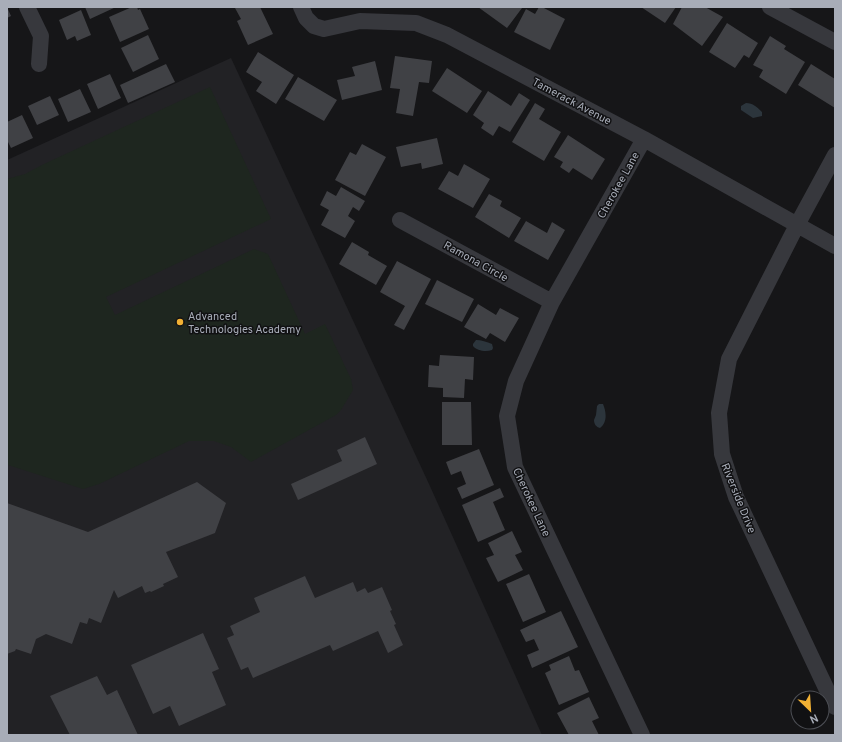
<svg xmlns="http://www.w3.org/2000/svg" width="842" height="742" font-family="Overpass,sans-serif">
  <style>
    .built { fill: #222225 }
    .green { fill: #1e261f }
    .water { fill: #2c353c }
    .building { fill: #404145 }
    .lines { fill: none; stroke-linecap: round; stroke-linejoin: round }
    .minor { stroke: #37383d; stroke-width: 16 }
    .poi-dot { fill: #f2b134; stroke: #111113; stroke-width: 1.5 }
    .labels { text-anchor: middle; stroke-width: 3; stroke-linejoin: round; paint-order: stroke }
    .street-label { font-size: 11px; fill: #a8adb8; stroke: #111113 }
    .poi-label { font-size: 11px; fill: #a8adb8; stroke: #111113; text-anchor: start }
  </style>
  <rect width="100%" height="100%" fill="#161618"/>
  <!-- built -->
  <path class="built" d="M 231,58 L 429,484 L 542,735 L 7,735 L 7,160 Z"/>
  <!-- green -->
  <path class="green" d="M 210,87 L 271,219 L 106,297 L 115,315 L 254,249 L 268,254 L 305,334 L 325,324 L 351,379 L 353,390 L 341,410 L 336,415 L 251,462 L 231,447 L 214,441 L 189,441 L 99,484 L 83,489 L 8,465 L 7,463 L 7,179 L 25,174 L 44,164 Z"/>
  <!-- water -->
  <path class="water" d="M 746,103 C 753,103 757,107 762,112 L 762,116 L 753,118 L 741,110 L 741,106 Z
    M 476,340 C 481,340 487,342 492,344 L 493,348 L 492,350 C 486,352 477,351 473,346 L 473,344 Z
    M 599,404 L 603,404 C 606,411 608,422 600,428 C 596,427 594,424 594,420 L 596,415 L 597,406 Z"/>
  <!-- building -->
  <path class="building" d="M 7,7 L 11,16 L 7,18 Z
    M 85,7 L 116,7 L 90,19 Z
    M 132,7 L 137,7 L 138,10 L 140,9 L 149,29 L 120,42 L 109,17 Z
    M 237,7 L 260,7 L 273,34 L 248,45 L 237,21 L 241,19 L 235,8 Z
    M 478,7 L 520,7 L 522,8 L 507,28 Z
    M 539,7 L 542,7 L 565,19 L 550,50 L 514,32 L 526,9 L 535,14 Z
    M 641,7 L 676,7 L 665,23 Z
    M 682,7 L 705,7 L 723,17 L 702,46 L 673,24 Z
    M 81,10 L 91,35 L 77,41 L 75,36 L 67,40 L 59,20 Z
    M 727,23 L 758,43 L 749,58 L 744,55 L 735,68 L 709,52 Z
    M 148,35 L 159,59 L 133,72 L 121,48 Z
    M 770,36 L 786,46 L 784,49 L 805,62 L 786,94 L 759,77 L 763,70 L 753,65 Z
    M 258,52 L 294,75 L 276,104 L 256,91 L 262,82 L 246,72 Z
    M 395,56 L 432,61 L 429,83 L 419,82 L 413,116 L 396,113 L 400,89 L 390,88 Z
    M 375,61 L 382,90 L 342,100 L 337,80 L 355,76 L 352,67 Z
    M 166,64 L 175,82 L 128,103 L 120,85 Z
    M 811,64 L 835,79 L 835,108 L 798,85 Z
    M 447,68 L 482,91 L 467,113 L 432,91 Z
    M 110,74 L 121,98 L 98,109 L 87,84 Z
    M 298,77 L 337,100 L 324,121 L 285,99 Z
    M 80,89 L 91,112 L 68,122 L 58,99 Z
    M 488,91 L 511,106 L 519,93 L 530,100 L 510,132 L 499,126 L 493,136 L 481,128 L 484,123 L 473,115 Z
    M 50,96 L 59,115 L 37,125 L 28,106 Z
    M 535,103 L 545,109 L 539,119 L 561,132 L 544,161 L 512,142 Z
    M 22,115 L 33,138 L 11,148 L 7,140 L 7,122 Z
    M 568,135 L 605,159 L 592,180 L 573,168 L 569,173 L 560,167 L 563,162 L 554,157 Z
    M 437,138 L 443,164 L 422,169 L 421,163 L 401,167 L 396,147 Z
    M 362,144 L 386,157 L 365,196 L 335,180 L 350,152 L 356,155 Z
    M 464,164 L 490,179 L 473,208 L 438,189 L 449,171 L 458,176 Z
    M 341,187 L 365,201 L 359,211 L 353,207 L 348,216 L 355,221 L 345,238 L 321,225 L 329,210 L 320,205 L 327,191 L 336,196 Z
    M 489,194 L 502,201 L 500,206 L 521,218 L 509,238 L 475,217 Z
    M 526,221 L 547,233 L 552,222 L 565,230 L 548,260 L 514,241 Z
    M 352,242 L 369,252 L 368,255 L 387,266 L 376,285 L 339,264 Z
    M 397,261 L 431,279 L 404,330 L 394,325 L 405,306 L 380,292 Z
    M 437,280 L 474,299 L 462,322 L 425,304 Z
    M 478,304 L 496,315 L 500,308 L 519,318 L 505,342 L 490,333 L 486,339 L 464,327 Z
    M 440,355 L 474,357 L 473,380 L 465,379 L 464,398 L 443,397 L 443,388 L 428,387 L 429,365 L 439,366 Z
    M 442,402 L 471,402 L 472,445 L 442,445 Z
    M 365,437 L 377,464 L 298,500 L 291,484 L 342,461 L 337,450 Z
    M 479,449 L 494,485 L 462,499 L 457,488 L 466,484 L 461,471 L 451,475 L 446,462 Z
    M 197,482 L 226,503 L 215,533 L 166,552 L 178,577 L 163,584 L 164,586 L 151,592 L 150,591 L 145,593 L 142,586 L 118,598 L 114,590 L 101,623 L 89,618 L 87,624 L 80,622 L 72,644 L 46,634 L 36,639 L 31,654 L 16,649 L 15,651 L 7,654 L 7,503 L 88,532 Z
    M 500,488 L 504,497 L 493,502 L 505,530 L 478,542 L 462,505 Z
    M 512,531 L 522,552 L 515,555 L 523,570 L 498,582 L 486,558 L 494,555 L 488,543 Z
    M 529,574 L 546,612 L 523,622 L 506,584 Z
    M 305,576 L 315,598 L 353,582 L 357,592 L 365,588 L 368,593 L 382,587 L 392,610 L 390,611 L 396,624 L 394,625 L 403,645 L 388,653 L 378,631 L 333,651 L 330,645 L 253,678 L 248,667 L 241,670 L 227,638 L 234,635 L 230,626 L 260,612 L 254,598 Z
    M 561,611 L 578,647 L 532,668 L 527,655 L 539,650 L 534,639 L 526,642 L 520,630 Z
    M 203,633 L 219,669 L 212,672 L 226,705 L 179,726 L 170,706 L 153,714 L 131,665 Z
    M 569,656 L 575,671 L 579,670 L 589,692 L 559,705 L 545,673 L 551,670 L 549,665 Z
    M 97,676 L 107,695 L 117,690 L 138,735 L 70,735 L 50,696 Z
    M 589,697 L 599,718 L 592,721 L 599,735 L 569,735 L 557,713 Z"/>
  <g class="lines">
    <!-- minor -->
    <path class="minor" d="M 27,7 L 41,36 L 39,64
      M 301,7 L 306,18 L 314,26 L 324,29 L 360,21 L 416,23 L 447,35 L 644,139 L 835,246
      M 770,7 L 835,42
      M 835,155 L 797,225 L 729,359 L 719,413 L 722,454 L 736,497 L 835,707
      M 400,220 L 552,302
      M 642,735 L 515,467 L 507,416 L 516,381 L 552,302 L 644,139"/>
  </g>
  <!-- markers -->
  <circle class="poi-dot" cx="180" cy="322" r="4"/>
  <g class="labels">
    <!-- street labels -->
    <g class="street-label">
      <text transform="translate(572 101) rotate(28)" y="4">Tamerack Avenue</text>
      <text transform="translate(618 185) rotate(-61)" y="4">Cherokee Lane</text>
      <text transform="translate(476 261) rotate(29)" y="4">Ramona Circle</text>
      <text transform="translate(739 498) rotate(68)" y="4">Riverside Drive</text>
      <text transform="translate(532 502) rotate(65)" y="4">Cherokee Lane</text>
    </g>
    <!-- poi labels -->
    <g class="poi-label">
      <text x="188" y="320">Advanced<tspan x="188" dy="13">Technologies Academy</tspan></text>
    </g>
  </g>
  <!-- border -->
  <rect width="842" height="742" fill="none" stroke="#a8adb8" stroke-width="16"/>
  <!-- north arrow -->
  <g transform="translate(810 710) rotate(155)"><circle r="19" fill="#111113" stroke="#4d4f55"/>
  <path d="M0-3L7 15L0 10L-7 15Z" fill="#f2b134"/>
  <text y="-6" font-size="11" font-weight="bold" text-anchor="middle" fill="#a8adb8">N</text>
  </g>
</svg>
